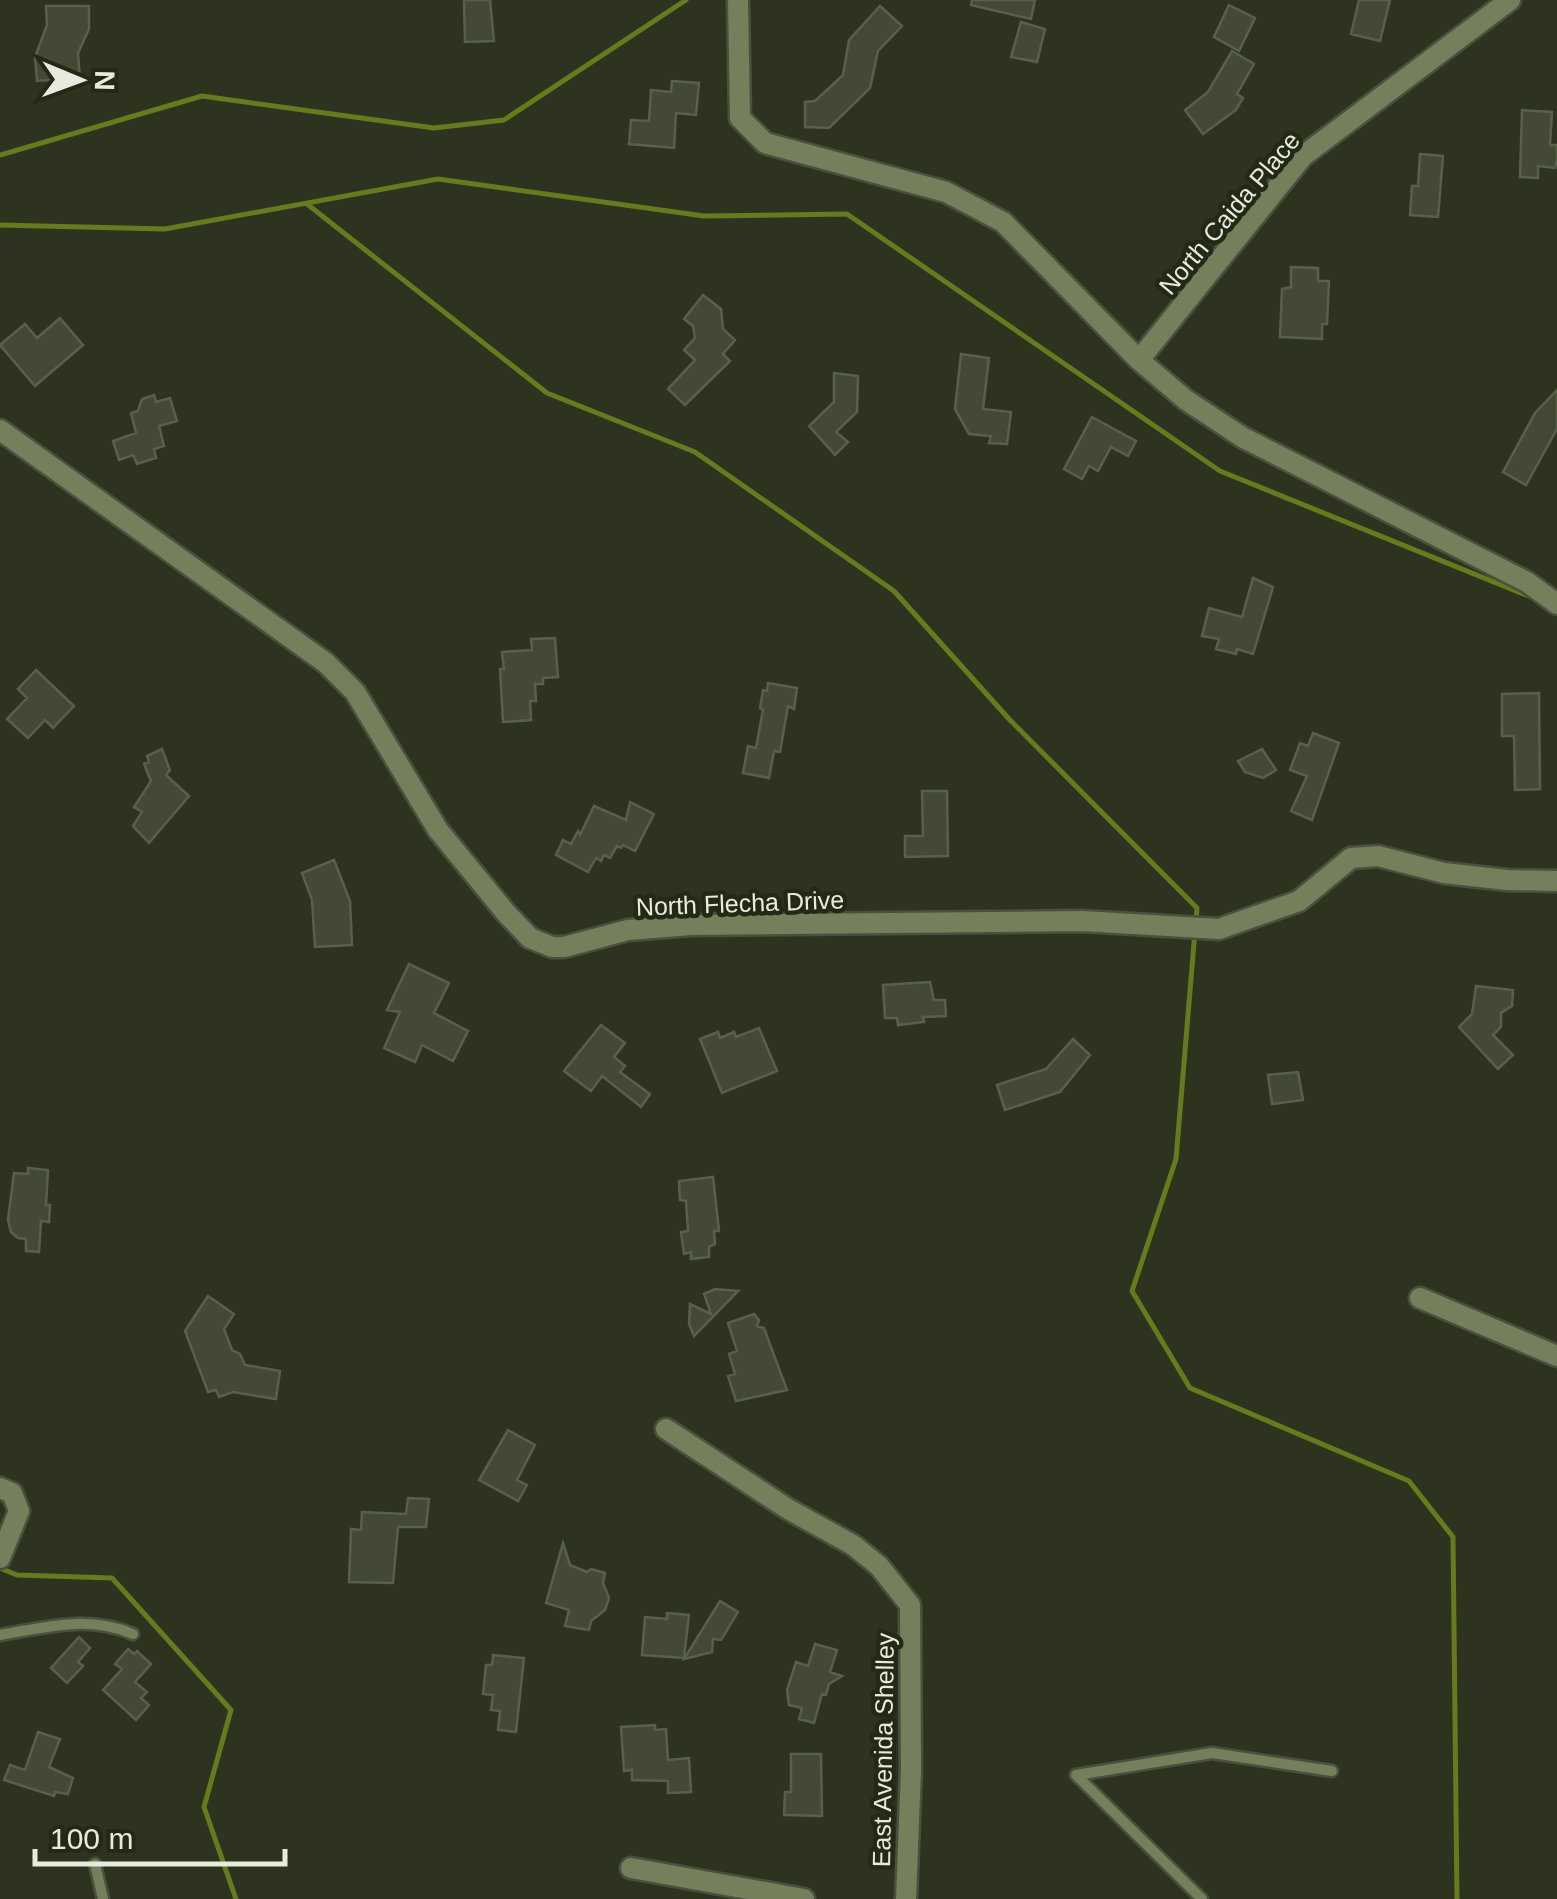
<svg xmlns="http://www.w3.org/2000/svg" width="1557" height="1899" font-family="Helvetica,sans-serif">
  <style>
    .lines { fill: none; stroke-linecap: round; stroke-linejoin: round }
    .stream { stroke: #657b1d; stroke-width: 5 }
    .building { fill: #434934; stroke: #59604a; stroke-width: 2.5 }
    .service-casing { stroke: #4b503e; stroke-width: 15 }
    .minor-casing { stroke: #4b503e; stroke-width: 25 }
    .service { stroke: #747f5b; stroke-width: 10 }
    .minor { stroke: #747f5b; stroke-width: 20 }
    .labels { text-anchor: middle; stroke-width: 9; stroke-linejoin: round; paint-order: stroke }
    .street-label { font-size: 25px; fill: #e7ebde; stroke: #242916 }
  </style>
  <rect width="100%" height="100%" fill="#2d331f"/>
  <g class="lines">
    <!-- stream -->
    <path class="stream" d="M 0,155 L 202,96 L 434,128 L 504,120 L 686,0
      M 307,204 L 547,393 L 695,452 L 894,591 L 1009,719 L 1197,908 L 1196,920
      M 0,225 L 165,229 L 438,179 L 704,216 L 847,214 L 1220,471 L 1536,599
      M 1195,931 L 1176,1159 L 1132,1291 L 1190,1388 L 1409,1481 L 1453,1537 L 1457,1899
      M 0,1568 L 17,1575 L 112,1578 L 231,1710 L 204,1807 L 236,1899"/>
  </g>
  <!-- building -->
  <path class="building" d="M 464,0 L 490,0 L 494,41 L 465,42 Z
    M 972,0 L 1035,0 L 1031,19 L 971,5 Z
    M 1359,0 L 1390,0 L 1380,41 L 1351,34 Z
    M 1229,5 L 1255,18 L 1239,51 L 1214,37 Z
    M 46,6 L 89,6 L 89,29 L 78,53 L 80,78 L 37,81 L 35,57 L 47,25 Z
    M 880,6 L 902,26 L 878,51 L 870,88 L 829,128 L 805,127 L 805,102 L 815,101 L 843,75 L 849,40 Z
    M 1021,22 L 1045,29 L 1037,62 L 1011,57 Z
    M 1232,51 L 1254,64 L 1237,94 L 1243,98 L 1236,110 L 1203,134 L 1185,110 L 1208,92 Z
    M 672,81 L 699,83 L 696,115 L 676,113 L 674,148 L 629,144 L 631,120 L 649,121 L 651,90 L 671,92 Z
    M 1522,110 L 1552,112 L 1550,145 L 1557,145 L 1557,160 L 1555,168 L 1538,166 L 1538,178 L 1520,177 Z
    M 1420,154 L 1443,156 L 1438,217 L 1410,215 L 1412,186 L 1418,186 Z
    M 1291,267 L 1318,268 L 1318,281 L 1329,281 L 1327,324 L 1322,324 L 1322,339 L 1280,337 L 1282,289 L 1291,287 Z
    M 703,295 L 721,309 L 723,329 L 735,340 L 723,354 L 730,361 L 685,405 L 668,389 L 695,360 L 684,350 L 695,338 L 693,326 L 684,319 Z
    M 60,318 L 83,345 L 35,386 L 0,345 L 25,324 L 37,338 Z
    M 961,354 L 989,358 L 983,409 L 1011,412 L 1007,444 L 989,443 L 991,436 L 969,434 L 955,409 Z
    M 834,373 L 858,376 L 857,412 L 836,432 L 848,442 L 835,455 L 809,426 L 834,402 Z
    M 1557,390 L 1557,429 L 1526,485 L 1503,472 L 1535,413 Z
    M 154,395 L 156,402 L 170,398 L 177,421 L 159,426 L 164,446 L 154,449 L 156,458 L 137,464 L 133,455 L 119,460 L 113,441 L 136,433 L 131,413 L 138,411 L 142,399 Z
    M 1092,417 L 1136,441 L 1128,456 L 1111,447 L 1098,471 L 1089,466 L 1082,479 L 1064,469 Z
    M 1253,578 L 1273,587 L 1253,654 L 1237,649 L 1236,654 L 1216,649 L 1219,639 L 1202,636 L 1209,608 L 1242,617 Z
    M 555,638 L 558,677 L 543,678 L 543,684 L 535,684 L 536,701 L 530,701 L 531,720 L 503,722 L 500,669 L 504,669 L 502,652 L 532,650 L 531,639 Z
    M 36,670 L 74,706 L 53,728 L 45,720 L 28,738 L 7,719 L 27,698 L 18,689 Z
    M 768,683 L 797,688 L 794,709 L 788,706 L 780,752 L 774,751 L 769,778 L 743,773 L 748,746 L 756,748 L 763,710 L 760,708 L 763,690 L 767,691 Z
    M 1539,693 L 1540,789 L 1515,790 L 1514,736 L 1502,736 L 1502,694 Z
    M 1313,733 L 1339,743 L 1312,820 L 1291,811 L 1307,776 L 1290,770 L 1300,743 L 1308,746 Z
    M 162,749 L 170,770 L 166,775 L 189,796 L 149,843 L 133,826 L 142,812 L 134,807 L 151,781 L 144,764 L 149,762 L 147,756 Z
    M 1262,749 L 1276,770 L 1263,778 L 1245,772 L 1238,761 Z
    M 922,791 L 947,791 L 948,856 L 905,857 L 905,836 L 923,836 Z
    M 630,802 L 654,814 L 635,851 L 623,845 L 621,848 L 617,846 L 610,858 L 604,855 L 601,861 L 596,858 L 588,872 L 556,855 L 563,840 L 571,844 L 578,831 L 580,835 L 594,806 L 626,820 Z
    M 334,860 L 350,901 L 352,945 L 315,947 L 312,900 L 302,873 Z
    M 409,964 L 449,983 L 434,1013 L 468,1031 L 453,1061 L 422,1045 L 415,1062 L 384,1048 L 400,1012 L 387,1010 Z
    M 930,982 L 934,1000 L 945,1000 L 946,1016 L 923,1017 L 924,1022 L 898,1025 L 897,1018 L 885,1018 L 883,985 Z
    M 1476,986 L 1513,990 L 1512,1006 L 1501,1013 L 1501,1027 L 1493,1035 L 1513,1055 L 1498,1069 L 1459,1027 L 1472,1014 Z
    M 601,1025 L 625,1043 L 614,1057 L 625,1066 L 620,1072 L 650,1094 L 641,1107 L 602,1076 L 591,1091 L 564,1071 Z
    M 759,1028 L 777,1071 L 722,1093 L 700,1039 L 718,1032 L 720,1038 L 734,1032 L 736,1037 Z
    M 1073,1039 L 1090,1055 L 1060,1092 L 1005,1110 L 997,1085 L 1046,1069 Z
    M 1298,1072 L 1303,1100 L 1272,1104 L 1268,1075 Z
    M 28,1168 L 48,1170 L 46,1205 L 50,1205 L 49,1222 L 41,1221 L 39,1252 L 26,1251 L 26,1239 L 18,1238 L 11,1232 L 8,1220 L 14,1173 L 28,1174 Z
    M 713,1177 L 719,1231 L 714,1231 L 715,1244 L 709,1247 L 709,1257 L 691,1259 L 691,1252 L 684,1254 L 681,1232 L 688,1231 L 686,1201 L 680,1200 L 679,1181 Z
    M 715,1289 L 738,1291 L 694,1336 L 689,1324 L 690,1304 L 711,1314 L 704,1294 Z
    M 208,1296 L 234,1314 L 224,1329 L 232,1350 L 240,1354 L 245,1365 L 280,1371 L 276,1399 L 233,1392 L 219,1397 L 216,1390 L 208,1392 L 185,1331 Z
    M 754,1314 L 759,1320 L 757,1326 L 764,1328 L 787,1390 L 736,1401 L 728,1376 L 735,1374 L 729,1354 L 737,1351 L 728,1323 Z
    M 508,1430 L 535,1445 L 517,1480 L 527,1485 L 518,1501 L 479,1480 Z
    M 408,1498 L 429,1499 L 426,1527 L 398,1527 L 393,1583 L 349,1582 L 351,1529 L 361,1530 L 362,1512 L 406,1514 Z
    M 563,1543 L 570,1565 L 587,1572 L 591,1569 L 605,1573 L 603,1583 L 609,1598 L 605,1610 L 591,1621 L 589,1630 L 565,1626 L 569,1610 L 546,1603 Z
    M 720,1601 L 738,1612 L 721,1640 L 713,1639 L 712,1652 L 684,1659 Z
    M 667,1613 L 689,1615 L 684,1658 L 642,1655 L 645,1617 L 667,1619 Z
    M 79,1637 L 90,1648 L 78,1662 L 83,1666 L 67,1683 L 51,1668 Z
    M 815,1644 L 837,1650 L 830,1672 L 842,1676 L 829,1684 L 826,1695 L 822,1694 L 814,1723 L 799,1719 L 802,1708 L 789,1705 L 787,1690 L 796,1662 L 808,1666 Z
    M 128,1649 L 134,1654 L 137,1651 L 151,1664 L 135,1682 L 147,1692 L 141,1698 L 149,1705 L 136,1720 L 103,1690 L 122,1669 L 115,1664 Z
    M 493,1655 L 524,1658 L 516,1732 L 498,1730 L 500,1711 L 491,1710 L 493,1695 L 483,1694 L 486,1665 L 492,1665 Z
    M 655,1725 L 655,1730 L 666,1729 L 668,1760 L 689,1758 L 691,1792 L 668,1793 L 668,1781 L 632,1780 L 632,1770 L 624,1771 L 621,1727 Z
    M 38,1732 L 60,1739 L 49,1767 L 73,1778 L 68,1794 L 55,1792 L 54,1796 L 4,1780 L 10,1765 L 25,1770 Z
    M 791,1754 L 821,1754 L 822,1816 L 784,1815 L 785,1792 L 791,1792 Z"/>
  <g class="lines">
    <!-- service casing -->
    <g class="service-casing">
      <path id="service" d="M 0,1635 C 47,1627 88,1615 133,1634
        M 95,1864 L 103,1899
        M 1202,1899 L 1076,1775 L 1212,1753 L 1332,1771"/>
    </g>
    <!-- minor casing -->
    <g class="minor-casing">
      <path id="minor" d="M 738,0 L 740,118 L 765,143 L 946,192 L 1003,222 L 1139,360 L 1186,400 L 1242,437 L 1527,582 L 1557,604
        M 1139,360 L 1303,156 L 1510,0
        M 0,430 L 326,663 L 355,692 L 438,830 L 506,913 L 530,938 L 552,947 L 564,947 L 628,930 L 691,925 L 1082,921 L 1219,929 L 1299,901 L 1351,858 L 1378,856 L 1444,873 L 1507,880 L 1557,881
        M 1420,1298 L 1557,1356
        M 666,1429 L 788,1509 L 853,1545 L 879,1566 L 910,1605 L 911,1770 L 906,1899
        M 0,1488 L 12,1493 L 19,1511 L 0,1558
        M 631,1868 L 804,1899"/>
    </g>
    <!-- service -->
    <use href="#service" class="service"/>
    <!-- minor -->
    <use href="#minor" class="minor"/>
  </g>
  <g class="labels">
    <!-- street labels -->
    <g class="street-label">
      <text transform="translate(1229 213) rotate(-50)" y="9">North Caida Place</text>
      <text transform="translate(740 903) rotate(-2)" y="9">North Flecha Drive</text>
      <text transform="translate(883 1750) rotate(-89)" y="9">East Avenida Shelley</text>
    </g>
  </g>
  <!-- north arrow -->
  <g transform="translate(80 80) rotate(91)" stroke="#242916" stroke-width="8" paint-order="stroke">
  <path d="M0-8L18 38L0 25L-18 38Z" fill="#e7ebde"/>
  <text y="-15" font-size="28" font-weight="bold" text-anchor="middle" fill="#e7ebde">N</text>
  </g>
  <!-- scale -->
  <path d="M35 1849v15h250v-15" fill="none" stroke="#e7ebde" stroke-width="5"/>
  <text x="50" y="1849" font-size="30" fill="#e7ebde" stroke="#242916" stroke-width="8" paint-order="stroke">100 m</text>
</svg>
